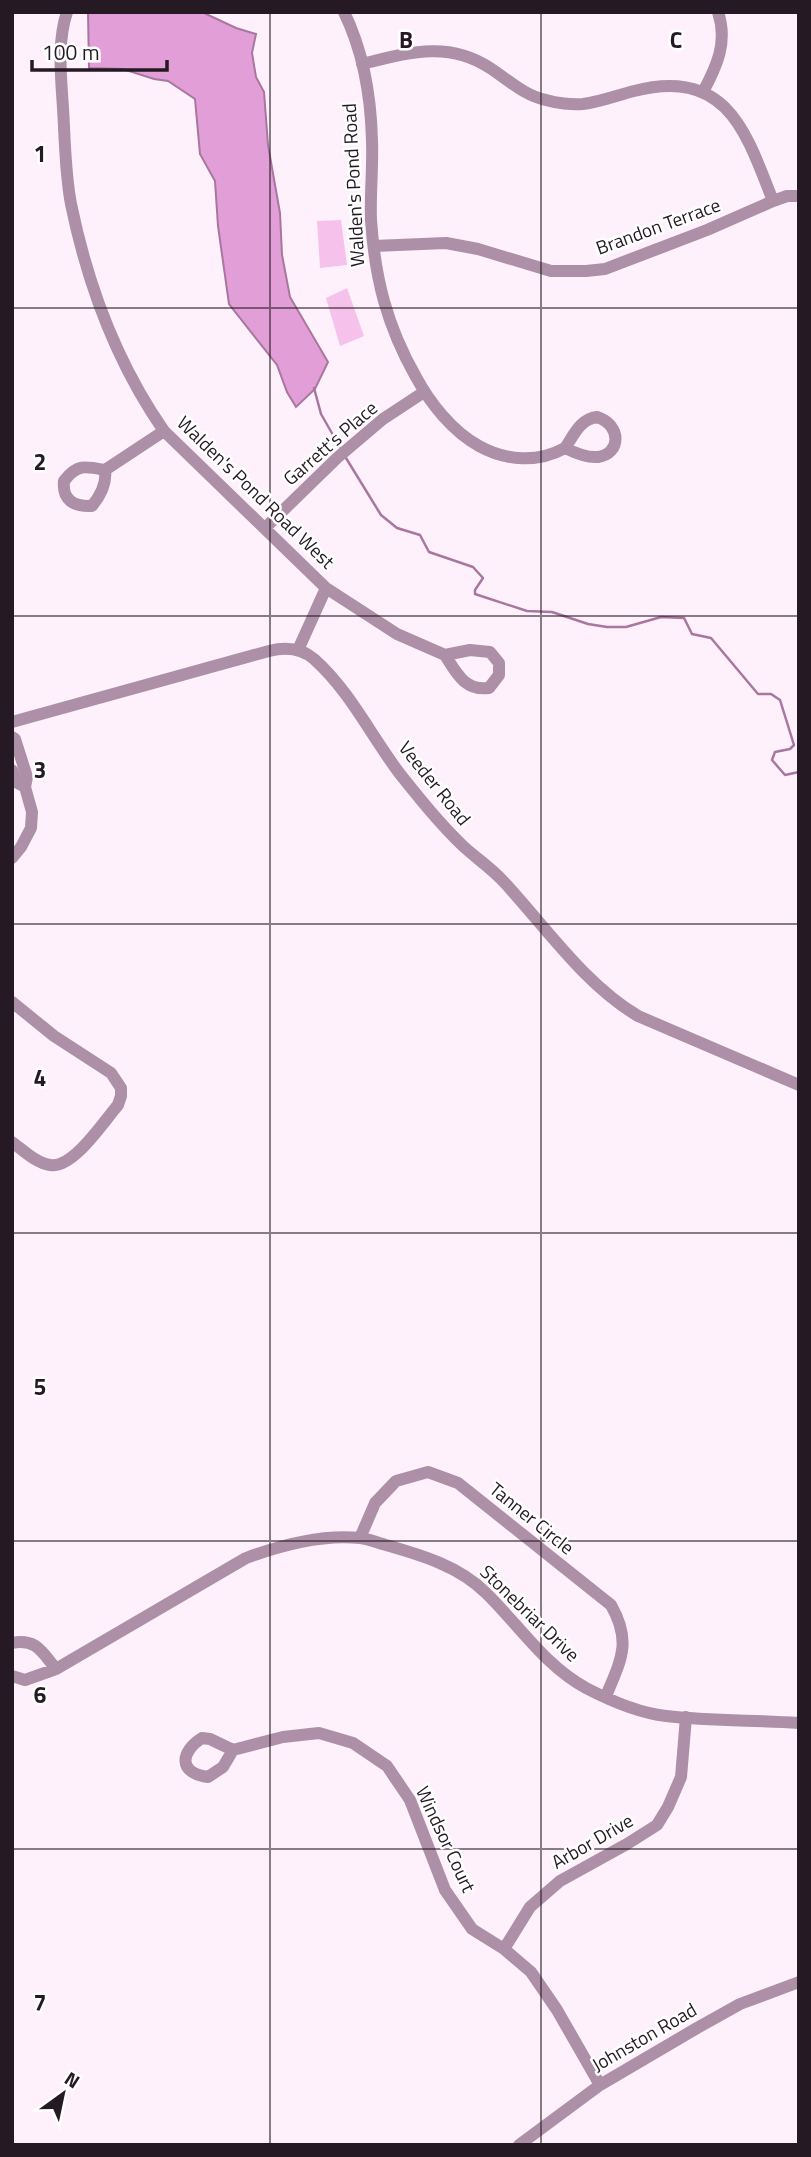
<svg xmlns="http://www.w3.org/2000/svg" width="811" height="2157" font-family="'Titillium Web',sans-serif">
  <rect width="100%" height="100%" fill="#fef1fb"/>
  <path fill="#f6c2ec" d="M 341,220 L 347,265 L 320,268 L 317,221 Z
    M 347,288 L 364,336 L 340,346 L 326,298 Z"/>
  <path fill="#e29ed6" stroke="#a976a0" stroke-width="2" d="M 88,12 L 202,12 L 236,28 L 256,34 L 252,53 L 256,77 L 264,92 L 268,145 L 280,213 L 282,255 L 290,297 L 328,362 L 315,389 L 296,407 L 287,392 L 277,365 L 229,304 L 218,226 L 215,181 L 200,154 L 195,99 L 168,81 L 154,79 L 123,69 L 89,68 Z"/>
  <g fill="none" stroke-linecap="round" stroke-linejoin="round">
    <path stroke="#a976a0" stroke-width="2.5" d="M 314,388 L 321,414 L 341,449
      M 346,458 L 381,515 L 397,528 L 420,535 L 429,552 L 473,567 L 483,578 L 475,590 L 475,594 L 527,611 L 552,612 L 588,624 L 607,627 L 626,627 L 661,617 L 684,618 L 692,634 L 711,638 L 758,694 L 771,694 L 780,700 L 794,745 L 790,749 L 775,752 L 772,760 L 785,775 L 799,772"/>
    <path stroke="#ad90a7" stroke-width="12" d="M 67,12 C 57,42 61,77 63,108 C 65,140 65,173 71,204 C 88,287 116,362 164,431 L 326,588 L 397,634 L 445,655
      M 344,12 C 363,51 371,98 372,141 C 373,167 370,194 371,220 C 375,279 387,326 416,377 C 430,403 452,431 479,446 C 506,461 538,463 565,448
      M 362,64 C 407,53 448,40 490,68 C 507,79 525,96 546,100 C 556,103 572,105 583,104 C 600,102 618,95 634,91 C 727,67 746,132 773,201
      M 703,92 C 717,66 728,42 718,12
      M 374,246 L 446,243 L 478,249 L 551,271 L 586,271 L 605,269 L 707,230 L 773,201 L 787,196 L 799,196
      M 597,417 C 622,425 621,454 598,457 C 587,458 575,453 565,448 C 574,435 580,419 597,417 Z
      M 105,470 C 107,484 101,495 92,506 C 74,507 62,500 64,481 C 77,464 85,466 105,470 L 164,431
      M 265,528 L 337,458 L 383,419 L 424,392
      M 298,650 L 326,588
      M 470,650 L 490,652 L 499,663 L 499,675 L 489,688 C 465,691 457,674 445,655 Z
      M 12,722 L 269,651 C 285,647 301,648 314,659 C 350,691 371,736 400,774 C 420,799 440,824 463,846 C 476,858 491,868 503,881 C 545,926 584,984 638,1016 L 799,1085
      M 12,737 L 15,739 L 27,777 L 25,787 L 32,812 L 31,828 L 21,847 L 12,858
      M 12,770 L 16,782 L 25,787
      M 12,1002 L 54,1036 L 111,1073 L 121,1088 L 121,1096 L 118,1105 C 104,1121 73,1169 50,1165 C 36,1163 23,1150 12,1142
      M 360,1538 L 375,1503 L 396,1481 L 428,1472 L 458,1483 L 611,1605 C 632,1642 621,1660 606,1696
      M 12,1643 C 36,1638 42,1652 56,1669
      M 12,1676 L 25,1680 L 56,1669 L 246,1558 C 281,1545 323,1534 360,1538 C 369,1539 378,1543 386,1545 C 421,1555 459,1566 486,1593 C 518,1624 545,1666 586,1688 C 609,1700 639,1713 666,1716 C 710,1721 755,1720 799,1723
      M 233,1750 L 223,1767 L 208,1777 C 178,1773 180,1752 202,1738 L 210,1739 L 233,1750 L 283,1737 L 319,1733 L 353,1743 L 387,1766 L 410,1800 L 445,1890 L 472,1929 L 504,1949 L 531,1972 L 557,2010 L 600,2085
      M 504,1949 L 530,1907 L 560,1881 L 627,1844 L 657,1825 L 668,1807 L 681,1777 L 686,1717
      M 519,2145 L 600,2085 L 697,2028 L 740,2004 L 799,1982"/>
  </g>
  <path fill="none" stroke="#251a23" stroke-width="2" stroke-opacity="0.55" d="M 270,12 L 270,2145M 541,12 L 541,2145M 12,308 L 799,308M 12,616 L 799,616M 12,924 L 799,924M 12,1233 L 799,1233M 12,1541 L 799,1541M 12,1849 L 799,1849"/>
  <g text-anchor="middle" stroke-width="5" stroke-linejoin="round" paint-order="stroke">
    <g font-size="19" fill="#251a23" stroke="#fff">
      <text transform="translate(353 185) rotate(-93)" y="7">Walden's Pond Road</text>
      <text transform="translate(658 226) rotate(-20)" y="7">Brandon Terrace</text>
      <text transform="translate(330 443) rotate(-41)" y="7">Garrett's Place</text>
      <text transform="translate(256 492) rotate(44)" y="7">Walden's Pond Road West</text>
      <text transform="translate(435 783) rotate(51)" y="7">Veeder Road</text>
      <text transform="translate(532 1518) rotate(39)" y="7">Tanner Circle</text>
      <text transform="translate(530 1613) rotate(44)" y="7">Stonebriar Drive</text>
      <text transform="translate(446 1839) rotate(65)" y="7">Windsor Court</text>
      <text transform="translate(592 1841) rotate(-30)" y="7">Arbor Drive</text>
      <text transform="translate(644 2037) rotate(-30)" y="7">Johnston Road</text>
    </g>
  </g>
  <g font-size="23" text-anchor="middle" font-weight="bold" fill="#251a23" stroke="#fff" stroke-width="5" stroke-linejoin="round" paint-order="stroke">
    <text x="406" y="48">B</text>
    <text x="676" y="48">C</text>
    <text x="40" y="162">1</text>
    <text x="40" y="470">2</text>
    <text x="40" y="778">3</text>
    <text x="40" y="1086">4</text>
    <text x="40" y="1395">5</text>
    <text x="40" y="1703">6</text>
    <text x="40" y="2011">7</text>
  </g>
  <rect width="811" height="2157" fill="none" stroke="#251a23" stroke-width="28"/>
  <g transform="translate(63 2094) rotate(33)" stroke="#ffffff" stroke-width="5" paint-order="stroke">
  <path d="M0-5L12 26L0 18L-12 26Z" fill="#251a23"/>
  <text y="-10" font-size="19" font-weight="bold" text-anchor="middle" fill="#251a23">N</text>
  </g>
  <path d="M32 60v10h135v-10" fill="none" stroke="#251a23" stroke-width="3.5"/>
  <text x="42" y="60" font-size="21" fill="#251a23" stroke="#ffffff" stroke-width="5" paint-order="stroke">100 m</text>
</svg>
